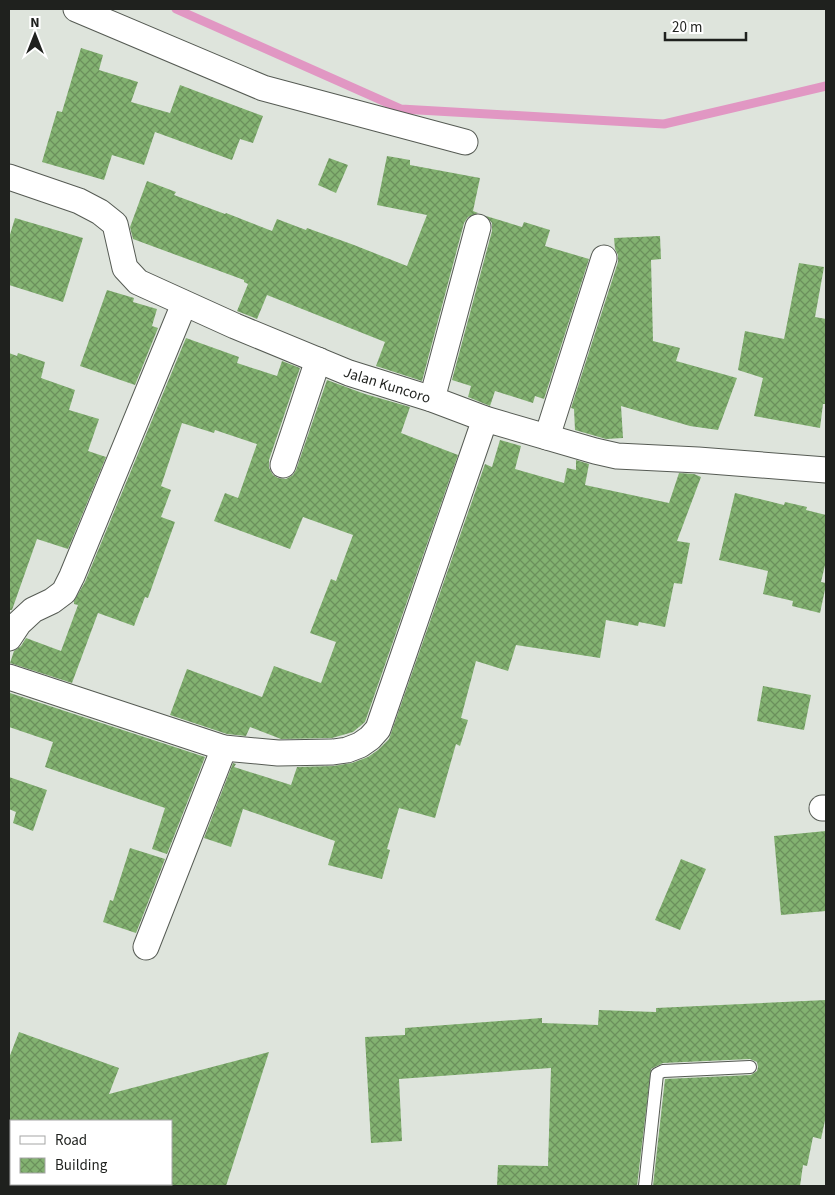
<svg xmlns="http://www.w3.org/2000/svg" width="835" height="1195" font-family="'Source Sans 3',sans-serif">
  <defs>
    <pattern id="building-cross-hatch" width="8" height="8" patternUnits="userSpaceOnUse" patternTransform="scale(1.25)"><rect width="8" height="8" fill="#83b271"/><path d="M0 0l8 8M0 8l8-8" fill="none" stroke="#6b905c"/></pattern>
  </defs>
  <rect width="100%" height="100%" fill="#dee4dc"/>
  <g fill="none" stroke-linecap="round" stroke-linejoin="round">
    <path stroke="#e197c3" stroke-width="9" d="M 176,9 L 401,109 L 664,124 L 826,86"/>
  </g>
  <path fill="url(#building-cross-hatch)" d="M 81,48 L 103,55 L 99,70 L 138,82 L 131,102 L 170,113 L 180,85 L 263,116 L 253,143 L 240,139 L 232,160 L 155,132 L 144,165 L 112,155 L 104,180 L 42,162 L 57,111 L 62,112 Z
    M 387,156 L 410,160 L 410,165 L 480,178 L 473,211 L 478,213 L 468,217 L 464,223 L 422,381 L 376,366 L 385,342 L 267,295 L 257,319 L 237,311 L 248,284 L 244,282 L 244,280 L 133,239 L 130,227 L 147,181 L 176,192 L 174,195 L 225,214 L 226,213 L 272,231 L 277,219 L 306,230 L 307,228 L 354,245 L 407,266 L 427,215 L 377,205 Z
    M 329,158 L 348,165 L 336,193 L 318,185 Z
    M 486,216 L 522,227 L 524,222 L 550,230 L 545,246 L 589,259 L 544,399 L 535,396 L 533,403 L 495,391 L 490,406 L 468,397 L 471,386 L 452,380 L 492,231 L 492,223 Z
    M 15,218 L 83,238 L 63,302 L 9,285 L 9,238 Z
    M 660,236 L 661,259 L 651,260 L 653,341 L 680,348 L 676,361 L 737,378 L 718,430 L 690,426 L 621,406 L 623,438 L 606,439 L 575,430 L 574,409 L 571,408 L 618,262 L 618,255 L 615,249 L 614,238 Z
    M 799,263 L 824,267 L 815,317 L 826,319 L 826,404 L 823,404 L 820,428 L 754,416 L 763,378 L 738,370 L 745,331 L 784,339 Z
    M 107,290 L 134,298 L 133,302 L 157,309 L 152,326 L 158,328 L 135,385 L 80,366 Z
    M 186,338 L 239,357 L 237,363 L 277,376 L 282,361 L 300,368 L 269,460 L 269,468 L 273,475 L 278,478 L 286,479 L 293,475 L 296,470 L 327,380 L 365,394 L 410,407 L 401,433 L 458,455 L 365,722 L 353,732 L 332,738 L 281,739 L 250,727 L 246,736 L 227,734 L 170,715 L 187,669 L 262,697 L 274,666 L 321,683 L 336,642 L 310,633 L 331,579 L 336,581 L 353,535 L 303,517 L 290,549 L 214,521 L 225,493 L 238,498 L 257,444 L 215,430 L 214,433 L 182,423 L 161,486 L 171,490 L 161,517 L 175,522 L 148,598 L 145,597 L 134,626 L 98,613 L 72,683 L 10,663 L 14,651 L 21,646 L 26,638 L 61,651 L 78,605 L 74,604 L 74,601 L 85,582 Z
    M 9,353 L 17,356 L 18,353 L 45,362 L 41,378 L 75,390 L 69,410 L 99,419 L 88,451 L 106,457 L 68,549 L 37,539 L 12,610 L 9,610 Z
    M 500,440 L 521,446 L 515,469 L 564,483 L 567,468 L 576,470 L 576,460 L 589,464 L 585,485 L 669,503 L 679,473 L 694,474 L 701,477 L 677,541 L 690,543 L 682,584 L 674,583 L 665,627 L 639,622 L 638,626 L 606,620 L 600,658 L 516,645 L 508,671 L 476,661 L 461,718 L 468,720 L 460,746 L 456,744 L 435,818 L 399,808 L 387,849 L 390,850 L 382,879 L 328,865 L 335,841 L 243,809 L 231,847 L 204,838 L 233,763 L 236,764 L 234,767 L 291,785 L 297,767 L 333,766 L 352,763 L 368,757 L 378,750 L 389,739 L 485,464 L 492,467 Z
    M 735,493 L 784,505 L 785,502 L 807,507 L 806,510 L 826,515 L 826,561 L 821,582 L 826,583 L 826,585 L 820,613 L 792,606 L 793,601 L 763,594 L 768,571 L 719,560 Z
    M 763,686 L 811,695 L 804,730 L 757,721 Z
    M 10,693 L 205,757 L 167,854 L 152,849 L 165,808 L 45,767 L 53,742 L 9,727 L 9,697 Z
    M 9,777 L 47,790 L 33,831 L 13,823 L 16,812 L 9,809 Z
    M 826,831 L 826,911 L 781,915 L 774,836 Z
    M 130,848 L 165,859 L 136,933 L 103,922 L 110,900 L 113,901 Z
    M 681,859 L 706,869 L 680,930 L 655,920 Z
    M 826,1000 L 826,1116 L 821,1139 L 813,1137 L 807,1166 L 803,1165 L 800,1186 L 653,1186 L 665,1079 L 751,1075 L 757,1071 L 758,1067 L 757,1062 L 750,1059 L 663,1063 L 651,1069 L 637,1186 L 497,1186 L 498,1165 L 548,1166 L 551,1068 L 399,1079 L 402,1141 L 371,1143 L 365,1037 L 405,1035 L 405,1028 L 542,1018 L 542,1023 L 598,1025 L 599,1010 L 656,1012 L 656,1008 Z
    M 19,1032 L 119,1068 L 109,1094 L 269,1052 L 226,1186 L 171,1186 L 171,1121 L 9,1121 L 9,1058 Z"/>
  <g fill="none" stroke-linecap="round" stroke-linejoin="round">
    <defs>
      <path id="service" d="M 645,1186 L 657,1074 L 663,1071 L 750,1067"/>
      <g id="minor">
        <path d="M 76,9 L 263,88 L 465,142"/>
        <path id="s1" d="M 9,177 L 79,201 L 100,212 L 115,224 L 125,268 L 138,282 L 235,326 L 349,373 L 432,399 L 485,419 L 595,451 L 617,456 L 698,460 L 826,470"/>
        <path d="M 432,399 L 478,227"/>
        <path d="M 547,437 L 604,258"/>
        <path d="M 283,465 L 318,360"/>
        <path d="M 9,638 L 19,623 L 33,610 L 52,601 L 64,592 L 72,576 L 184,304"/>
        <path d="M 9,677 L 224,748 L 278,753 L 333,752 L 347,750 L 360,745 L 370,738 L 378,729 L 485,419"/>
        <path d="M 822,808 L 826,808"/>
        <path d="M 146,947 L 224,748"/>
      </g>
    </defs>
    <use href="#service" stroke="#565b54" stroke-width="14"/>
    <use href="#minor" stroke="#565b54" stroke-width="27"/>
    <use href="#service" stroke="#fff" stroke-width="12"/>
    <use href="#minor" stroke="#fff" stroke-width="25"/>
  </g>
  <g text-anchor="middle" stroke-width="4" stroke-linejoin="round" paint-order="stroke">
    <g font-size="15" fill="#1f211e" stroke="#fff">
      <text dy="5" stroke="none"><textPath href="#s1" startOffset="451">Jalan Kuncoro</textPath></text>
    </g>
  </g>
  <rect width="835" height="1195" fill="none" stroke="#1f211e" stroke-width="20"/>
  <rect x="10" y="1120" width="162" height="65" fill="#ffffff" stroke="#a5a6a5"/>
  <rect x="20" y="1136" width="25" height="8" fill="#ffffff" stroke="#a5a6a5"/>
  <text x="55" y="1145" font-size="15" fill="#1f211e">Road</text>
  <rect x="20" y="1158" width="25" height="15" fill="url(#building-cross-hatch)" stroke="#a5a6a5"/>
  <text x="55" y="1170" font-size="15" fill="#1f211e">Building</text>
  <g transform="translate(35 35)" stroke="#ffffff" stroke-width="4" paint-order="stroke">
  <path d="M0-4L9 19L0 12L-9 19Z" fill="#1f211e"/>
  <text y="-8" font-size="14" font-weight="bold" text-anchor="middle" fill="#1f211e">N</text>
  </g>
  <path d="M665 32v8h81v-8" fill="none" stroke="#1f211e" stroke-width="2.5"/>
  <text x="672" y="32" font-size="15" fill="#1f211e" stroke="#ffffff" stroke-width="4" paint-order="stroke">20 m</text>
</svg>
